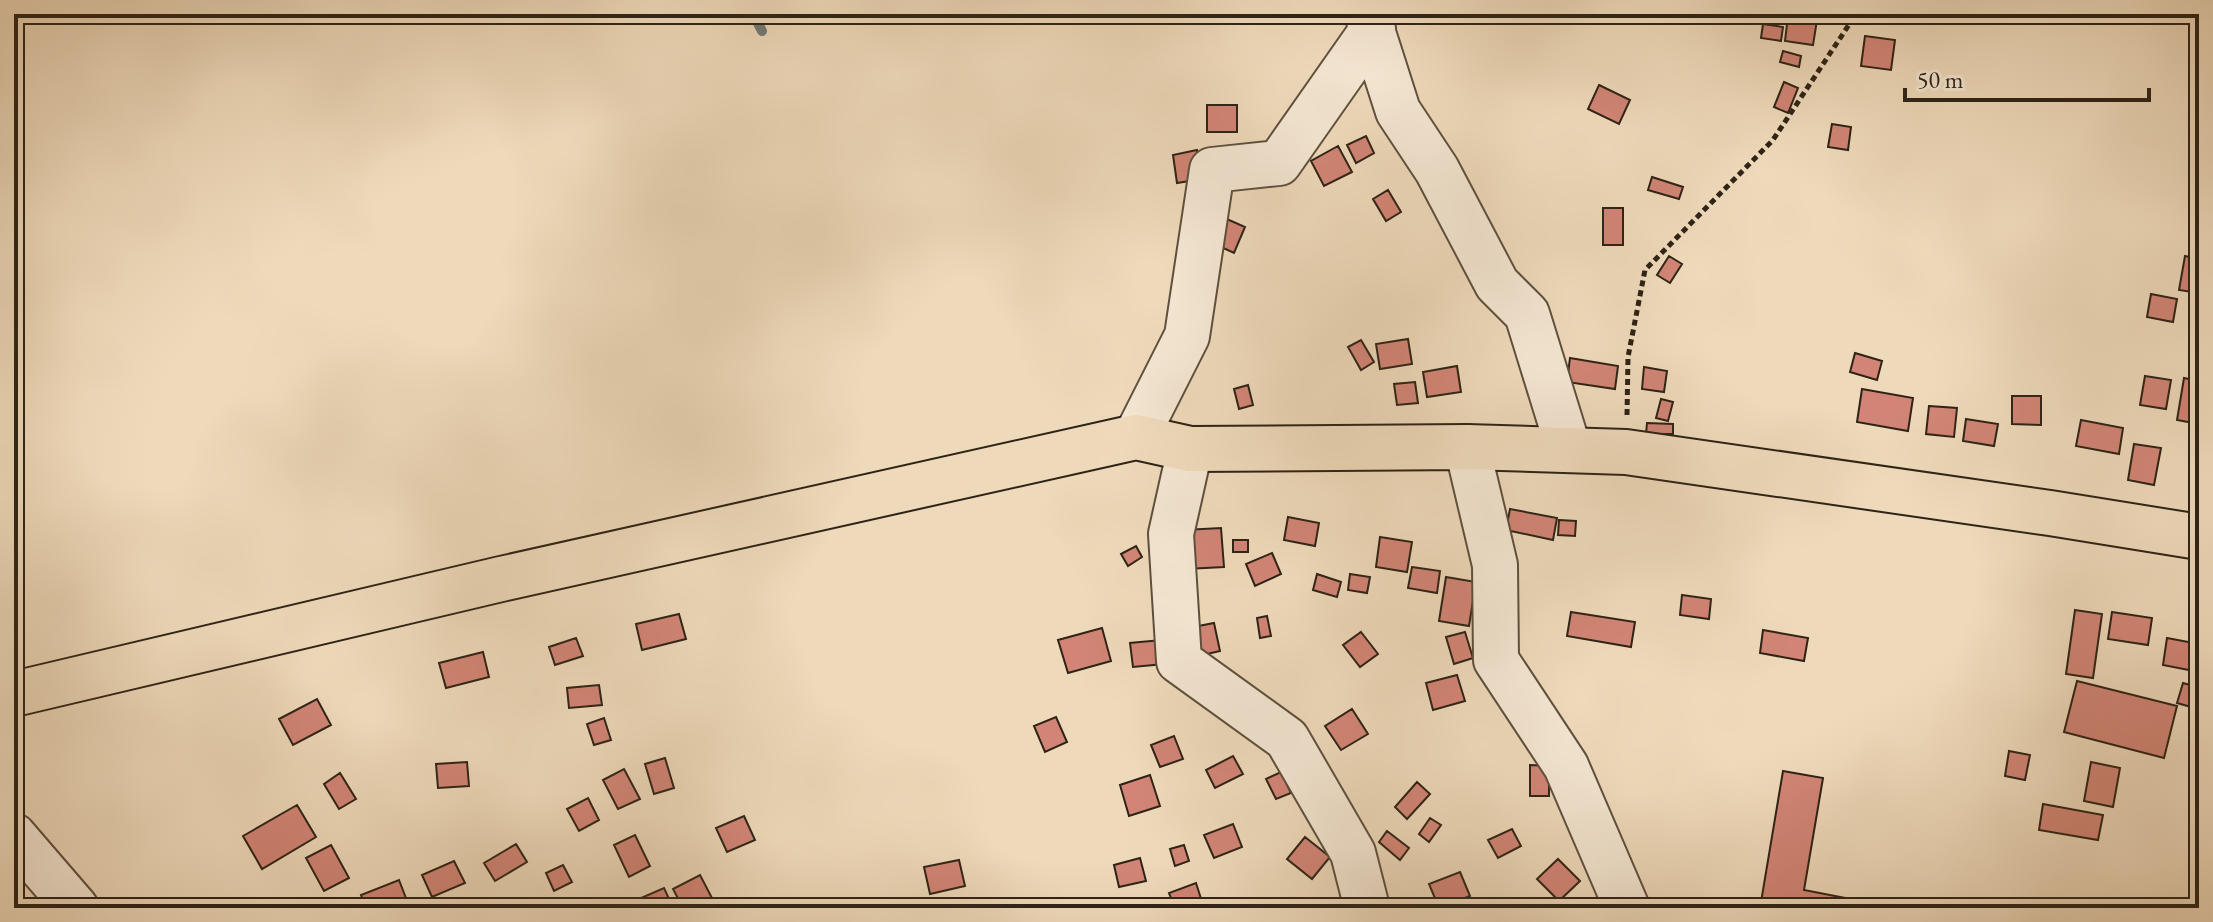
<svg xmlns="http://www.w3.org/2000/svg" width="2213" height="922" font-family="'EB Garamond',serif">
  <rect width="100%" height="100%" fill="#eed9ba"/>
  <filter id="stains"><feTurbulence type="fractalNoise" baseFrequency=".0025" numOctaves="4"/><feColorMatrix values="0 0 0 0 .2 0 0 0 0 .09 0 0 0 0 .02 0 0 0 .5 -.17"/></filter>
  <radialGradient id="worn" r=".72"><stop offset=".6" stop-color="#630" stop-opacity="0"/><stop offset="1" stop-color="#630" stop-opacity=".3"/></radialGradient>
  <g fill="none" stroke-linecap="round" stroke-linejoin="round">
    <path stroke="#717c78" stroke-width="10" d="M 753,14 L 762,31"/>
  </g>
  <path fill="#d28576" stroke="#2e2316" stroke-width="2" d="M 1497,14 L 1528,14 L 1529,18 L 1499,23 Z
    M 1788,16 L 1817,20 L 1813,45 L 1785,41 Z
    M 1763,24 L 1783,27 L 1781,41 L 1761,38 Z
    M 1865,36 L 1895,40 L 1891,70 L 1861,66 Z
    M 1783,51 L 1801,56 L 1799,67 L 1780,62 Z
    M 1784,82 L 1798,88 L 1788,113 L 1774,107 Z
    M 1599,85 L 1630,100 L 1619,124 L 1588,109 Z
    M 1207,105 L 1237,105 L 1237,132 L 1207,132 Z
    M 1832,124 L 1851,127 L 1848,150 L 1828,147 Z
    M 1366,136 L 1374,153 L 1356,163 L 1347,145 Z
    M 1338,146 L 1352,172 L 1324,186 L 1311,161 Z
    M 1197,150 L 1202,179 L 1177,183 L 1173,155 Z
    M 1652,177 L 1683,187 L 1679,199 L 1648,190 Z
    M 1388,190 L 1401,212 L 1386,221 L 1373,199 Z
    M 1603,208 L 1623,208 L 1623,245 L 1603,245 Z
    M 1220,216 L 1245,227 L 1234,253 L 1208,241 Z
    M 1669,256 L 1682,264 L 1670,283 L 1657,275 Z
    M 2185,256 L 2199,259 L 2199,293 L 2179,290 Z
    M 2151,294 L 2177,299 L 2173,322 L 2147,317 Z
    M 1408,339 L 1412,364 L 1380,369 L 1376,344 Z
    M 1361,340 L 1374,362 L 1361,370 L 1348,347 Z
    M 1855,353 L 1882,361 L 1877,380 L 1850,372 Z
    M 1570,358 L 1618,366 L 1615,389 L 1567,382 Z
    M 1457,366 L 1461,392 L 1427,397 L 1423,372 Z
    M 1644,367 L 1667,371 L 1664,392 L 1642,389 Z
    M 2145,376 L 2171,380 L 2166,409 L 2140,405 Z
    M 2184,378 L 2199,381 L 2199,424 L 2177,420 Z
    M 1415,382 L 1418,403 L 1397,405 L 1394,384 Z
    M 1248,385 L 1253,405 L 1239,409 L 1234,389 Z
    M 1862,389 L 1913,398 L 1908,431 L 1857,422 Z
    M 2012,396 L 2041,396 L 2041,425 L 2012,424 Z
    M 1661,399 L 1673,402 L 1668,421 L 1656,418 Z
    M 1929,406 L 1957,408 L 1954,437 L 1926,434 Z
    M 1966,419 L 1998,424 L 1994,446 L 1963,441 Z
    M 2081,420 L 2123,428 L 2119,454 L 2076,446 Z
    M 1647,423 L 1673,424 L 1673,434 L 1646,434 Z
    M 2134,444 L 2161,448 L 2154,485 L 2128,480 Z
    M 1510,509 L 1557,518 L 1553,540 L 1506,530 Z
    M 1288,517 L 1319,523 L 1315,546 L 1284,540 Z
    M 1559,520 L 1576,521 L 1575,536 L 1558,535 Z
    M 1221,528 L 1224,567 L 1186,569 L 1184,530 Z
    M 1380,537 L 1412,542 L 1407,572 L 1376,567 Z
    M 1233,540 L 1248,540 L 1248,552 L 1233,552 Z
    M 1136,546 L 1142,557 L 1128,566 L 1121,554 Z
    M 1272,553 L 1281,574 L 1255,586 L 1246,564 Z
    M 1412,567 L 1440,571 L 1437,593 L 1408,588 Z
    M 1317,574 L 1341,582 L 1337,597 L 1313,590 Z
    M 1350,574 L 1370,577 L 1367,593 L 1348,590 Z
    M 1446,577 L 1476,582 L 1469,626 L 1439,621 Z
    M 1682,595 L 1711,599 L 1709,619 L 1680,615 Z
    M 2075,610 L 2102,614 L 2093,678 L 2066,674 Z
    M 1571,612 L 1635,622 L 1631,647 L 1567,636 Z
    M 2112,612 L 2152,618 L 2148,645 L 2108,639 Z
    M 679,614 L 686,639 L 642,650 L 636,624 Z
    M 1267,616 L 1271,636 L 1260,638 L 1257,618 Z
    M 1214,623 L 1220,651 L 1194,657 L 1188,628 Z
    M 1102,628 L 1111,661 L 1068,673 L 1058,640 Z
    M 1763,630 L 1808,638 L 1804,661 L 1760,653 Z
    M 1361,632 L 1378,654 L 1360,667 L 1343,645 Z
    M 1465,632 L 1473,658 L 1454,664 L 1446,637 Z
    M 576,638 L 583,656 L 555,665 L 549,647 Z
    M 2167,638 L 2199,644 L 2194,671 L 2163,665 Z
    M 1161,640 L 1164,664 L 1133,667 L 1130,643 Z
    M 483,652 L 489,677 L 446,688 L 439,663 Z
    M 1457,675 L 1465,701 L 1433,710 L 1426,683 Z
    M 2077,681 L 2177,706 L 2164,758 L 2064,732 Z
    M 2183,683 L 2197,687 L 2191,707 L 2177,703 Z
    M 599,685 L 602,705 L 569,708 L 567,688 Z
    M 317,699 L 331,725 L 293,745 L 279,719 Z
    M 1352,709 L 1368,734 L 1341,750 L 1325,726 Z
    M 1056,717 L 1067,742 L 1045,752 L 1034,726 Z
    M 604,718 L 611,740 L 594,745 L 587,724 Z
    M 1174,736 L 1183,759 L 1160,767 L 1151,745 Z
    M 2009,751 L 2030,755 L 2025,780 L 2005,776 Z
    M 1233,756 L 1243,774 L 1215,788 L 1206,770 Z
    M 665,758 L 674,788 L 654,794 L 645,764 Z
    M 467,762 L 469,786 L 438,788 L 436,764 Z
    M 2091,762 L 2120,768 L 2113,807 L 2084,801 Z
    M 1530,765 L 1549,766 L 1549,796 L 1530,796 Z
    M 624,769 L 640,799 L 618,809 L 603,780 Z
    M 1783,771 L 1823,778 L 1804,890 L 1897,908 L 1760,908 Z
    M 1281,772 L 1291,793 L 1276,799 L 1266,779 Z
    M 340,773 L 356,799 L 339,809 L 324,784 Z
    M 1150,775 L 1160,806 L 1129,816 L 1120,785 Z
    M 1417,782 L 1430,794 L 1407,819 L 1395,807 Z
    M 588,798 L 599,820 L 579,831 L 567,809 Z
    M 2043,804 L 2103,815 L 2098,840 L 2039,830 Z
    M 297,805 L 316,837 L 262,869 L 243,836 Z
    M 744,816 L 755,840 L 727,852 L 716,828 Z
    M 1430,818 L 1441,825 L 1429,842 L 1419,834 Z
    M 1233,824 L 1242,847 L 1214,858 L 1204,835 Z
    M 1512,829 L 1521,846 L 1498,858 L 1488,840 Z
    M 1387,831 L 1409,848 L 1400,860 L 1379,842 Z
    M 635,835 L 650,866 L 629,877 L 614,845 Z
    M 1305,837 L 1330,857 L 1312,879 L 1287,859 Z
    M 516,844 L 527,862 L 495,881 L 484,863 Z
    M 331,845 L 349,878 L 324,891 L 306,858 Z
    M 1184,845 L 1189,861 L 1175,866 L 1170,849 Z
    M 1140,858 L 1146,881 L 1119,887 L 1114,865 Z
    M 1558,859 L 1580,881 L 1559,901 L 1537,879 Z
    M 959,860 L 965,886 L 930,894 L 924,867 Z
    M 454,861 L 465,883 L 432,897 L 422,875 Z
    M 563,865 L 572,882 L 554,891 L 546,873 Z
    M 1460,872 L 1470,896 L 1439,908 L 1429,884 Z
    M 700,875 L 712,898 L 694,908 L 683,908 L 673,889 Z
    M 399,880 L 409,906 L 366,908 L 361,895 Z
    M 1196,883 L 1204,908 L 1175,908 L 1169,893 Z
    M 664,888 L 670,901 L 655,908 L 645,908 L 641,898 Z"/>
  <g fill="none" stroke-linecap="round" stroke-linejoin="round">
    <defs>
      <path id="minor" d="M 1367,14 L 1398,111 L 1437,170 L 1497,284 L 1527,314 L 1569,450
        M 1136,437 L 1187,336 L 1212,170 L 1279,163 L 1373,29
        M 1467,447 L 1495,565 L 1496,660 L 1566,766 L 1627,908
        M 1190,449 L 1171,534 L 1179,661 L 1287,739 L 1353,853 L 1367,908
        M 14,836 L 76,908"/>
      <path id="major" d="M 14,694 L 501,579 L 1136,437 L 1190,449 L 1467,447 L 1626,452 L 2050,513 L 2199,537"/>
    </defs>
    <use href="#minor" stroke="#5e503f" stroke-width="48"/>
    <use href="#major" stroke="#2e2316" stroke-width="48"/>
    <path stroke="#2e2316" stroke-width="5" stroke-dasharray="6 4" stroke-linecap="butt" d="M 1627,415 L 1628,357 L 1645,270 L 1773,140 L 1856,14"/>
    <use href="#minor" stroke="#f4e6d2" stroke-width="44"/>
    <use href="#major" stroke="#eed9ba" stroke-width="44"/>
  </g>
  <rect width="2213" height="922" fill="none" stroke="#eed9ba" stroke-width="48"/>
  <rect x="16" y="16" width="2181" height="890" fill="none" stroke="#2e2316" stroke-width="4"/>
  <rect x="24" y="24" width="2165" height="874" fill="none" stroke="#2e2316" stroke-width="2"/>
  <path d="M1905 88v12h244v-12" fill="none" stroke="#2e2316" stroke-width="4"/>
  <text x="1917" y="88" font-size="24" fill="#2e2316" stroke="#f4e6d2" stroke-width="6" paint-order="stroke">50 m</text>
  <rect width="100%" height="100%" filter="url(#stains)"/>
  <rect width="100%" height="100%" fill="url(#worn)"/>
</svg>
